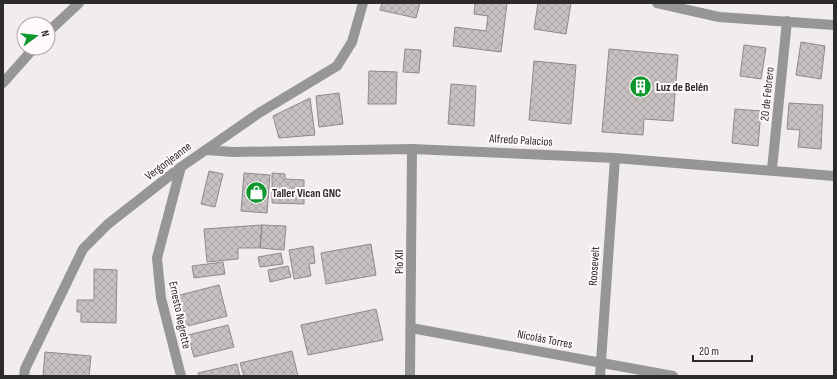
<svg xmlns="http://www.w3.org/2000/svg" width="837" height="379" font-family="'Sofia Sans Condensed',sans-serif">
  <defs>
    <pattern id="building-cross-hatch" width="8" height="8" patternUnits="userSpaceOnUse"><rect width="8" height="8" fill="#c7c0c1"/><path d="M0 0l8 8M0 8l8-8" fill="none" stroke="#aba5a6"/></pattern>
  </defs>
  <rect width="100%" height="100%" fill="#f1ecef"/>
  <path fill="url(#building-cross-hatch)" stroke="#90898a" d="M 382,3 L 420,3 L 416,18 L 380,10 Z
    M 475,3 L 507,3 L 501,52 L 453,46 L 455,27 L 486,31 L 488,16 L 474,14 Z
    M 538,3 L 571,3 L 566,34 L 534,29 Z
    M 801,42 L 825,46 L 821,79 L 796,75 Z
    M 744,45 L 766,48 L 761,79 L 740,76 Z
    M 405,49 L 421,50 L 419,73 L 403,72 Z
    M 609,49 L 678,55 L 673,121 L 644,119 L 643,135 L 602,132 Z
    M 534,61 L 576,65 L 571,124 L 529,120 Z
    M 369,71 L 397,72 L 396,104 L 368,104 Z
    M 451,84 L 476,86 L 474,126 L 448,124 Z
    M 339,93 L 343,124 L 319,127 L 316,96 Z
    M 310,98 L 315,135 L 279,138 L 273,116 Z
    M 789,103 L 823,105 L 821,149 L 798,147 L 800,130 L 787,129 Z
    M 735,109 L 761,111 L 758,146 L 732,143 Z
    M 209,171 L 223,174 L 215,207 L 201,204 Z
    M 244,173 L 270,175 L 267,213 L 241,211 Z
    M 272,173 L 285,174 L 285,179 L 304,180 L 304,204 L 272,203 Z
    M 262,225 L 260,248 L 238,248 L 238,259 L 207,262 L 204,229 Z
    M 262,225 L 286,226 L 284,250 L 260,248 Z
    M 371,244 L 376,275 L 326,284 L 321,253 Z
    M 313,246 L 315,263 L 309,264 L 311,276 L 294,279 L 289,250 Z
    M 281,253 L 283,264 L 260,267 L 258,257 Z
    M 223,262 L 225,274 L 194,278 L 192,266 Z
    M 288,266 L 291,277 L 270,282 L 268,270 Z
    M 94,269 L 117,270 L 116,323 L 81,322 L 81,312 L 77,312 L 77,300 L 94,300 Z
    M 219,285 L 227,316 L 184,327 L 176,296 Z
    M 376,309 L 383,340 L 308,355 L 301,325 Z
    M 228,325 L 234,347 L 194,357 L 188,335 Z
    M 292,351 L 298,376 L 244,376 L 240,363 Z
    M 45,352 L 91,356 L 89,376 L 43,376 Z
    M 237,364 L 240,376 L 199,376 L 198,373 Z"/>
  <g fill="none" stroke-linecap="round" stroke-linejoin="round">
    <path stroke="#969597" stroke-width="10" d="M 657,3 L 719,17 L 834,25
      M 48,32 L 79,3
      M 3,83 L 34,48
      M 206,150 L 233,152 L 412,149 L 615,158 L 834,176
      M 772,169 L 787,21
      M 411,328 L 673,376
      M 24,376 L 25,369 L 83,249 L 108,224 L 181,167 L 259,113 L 337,66 L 352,42 L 363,3
      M 181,376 L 161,298 L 157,258 L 181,167
      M 410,376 L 412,149
      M 600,376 L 615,158"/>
  </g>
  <defs>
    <symbol id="building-disc" viewBox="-11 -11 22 22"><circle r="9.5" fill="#0e972d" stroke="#fff9fd"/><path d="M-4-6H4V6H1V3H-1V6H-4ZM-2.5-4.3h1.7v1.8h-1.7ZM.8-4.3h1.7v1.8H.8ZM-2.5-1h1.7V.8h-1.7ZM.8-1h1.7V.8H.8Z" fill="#fff"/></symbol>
    <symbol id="shop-disc" viewBox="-11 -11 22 22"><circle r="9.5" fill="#0e972d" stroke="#fff9fd"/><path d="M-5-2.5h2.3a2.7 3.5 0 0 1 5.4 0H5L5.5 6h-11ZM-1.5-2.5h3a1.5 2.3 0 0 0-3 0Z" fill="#fff"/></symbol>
  </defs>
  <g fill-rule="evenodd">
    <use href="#building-disc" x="628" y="74" width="25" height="25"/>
    <use href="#shop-disc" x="244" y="180" width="25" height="25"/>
  </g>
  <g text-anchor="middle" stroke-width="4" stroke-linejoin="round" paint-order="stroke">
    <g font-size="12" font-weight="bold" fill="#2c2a2c" stroke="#fff9fd" text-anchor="start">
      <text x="656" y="91">Luz de Belén</text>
      <text x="272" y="197">Taller Vican GNC</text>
    </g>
    <g font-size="12" fill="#2c2a2c" stroke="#fff9fd">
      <text transform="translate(767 94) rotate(-84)" y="4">20 de Febrero</text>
      <text transform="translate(521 140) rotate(3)" y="4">Alfredo Palacios</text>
      <text transform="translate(168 161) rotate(-37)" y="4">Vergonjeanne</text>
      <text transform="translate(399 262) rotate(-90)" y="4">Pío XII</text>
      <text transform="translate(594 266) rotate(-86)" y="4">Roosevelt</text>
      <text transform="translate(180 315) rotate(78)" y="4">Ernesto Negrette</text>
      <text transform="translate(545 339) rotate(11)" y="4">Nicolás Torres</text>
    </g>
  </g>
  <rect width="837" height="379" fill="none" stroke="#2c2a2c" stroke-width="8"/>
  <g transform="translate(36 36) rotate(75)"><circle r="19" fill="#fff9fd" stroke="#aba6a9"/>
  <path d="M0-3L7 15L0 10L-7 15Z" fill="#0e972d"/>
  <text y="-6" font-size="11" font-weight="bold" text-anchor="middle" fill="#2c2a2c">N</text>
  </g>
  <path d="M693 355v6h59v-6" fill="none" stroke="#2c2a2c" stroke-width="2"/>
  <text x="699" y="355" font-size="12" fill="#2c2a2c" stroke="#fff9fd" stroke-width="3" paint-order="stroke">20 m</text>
</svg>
